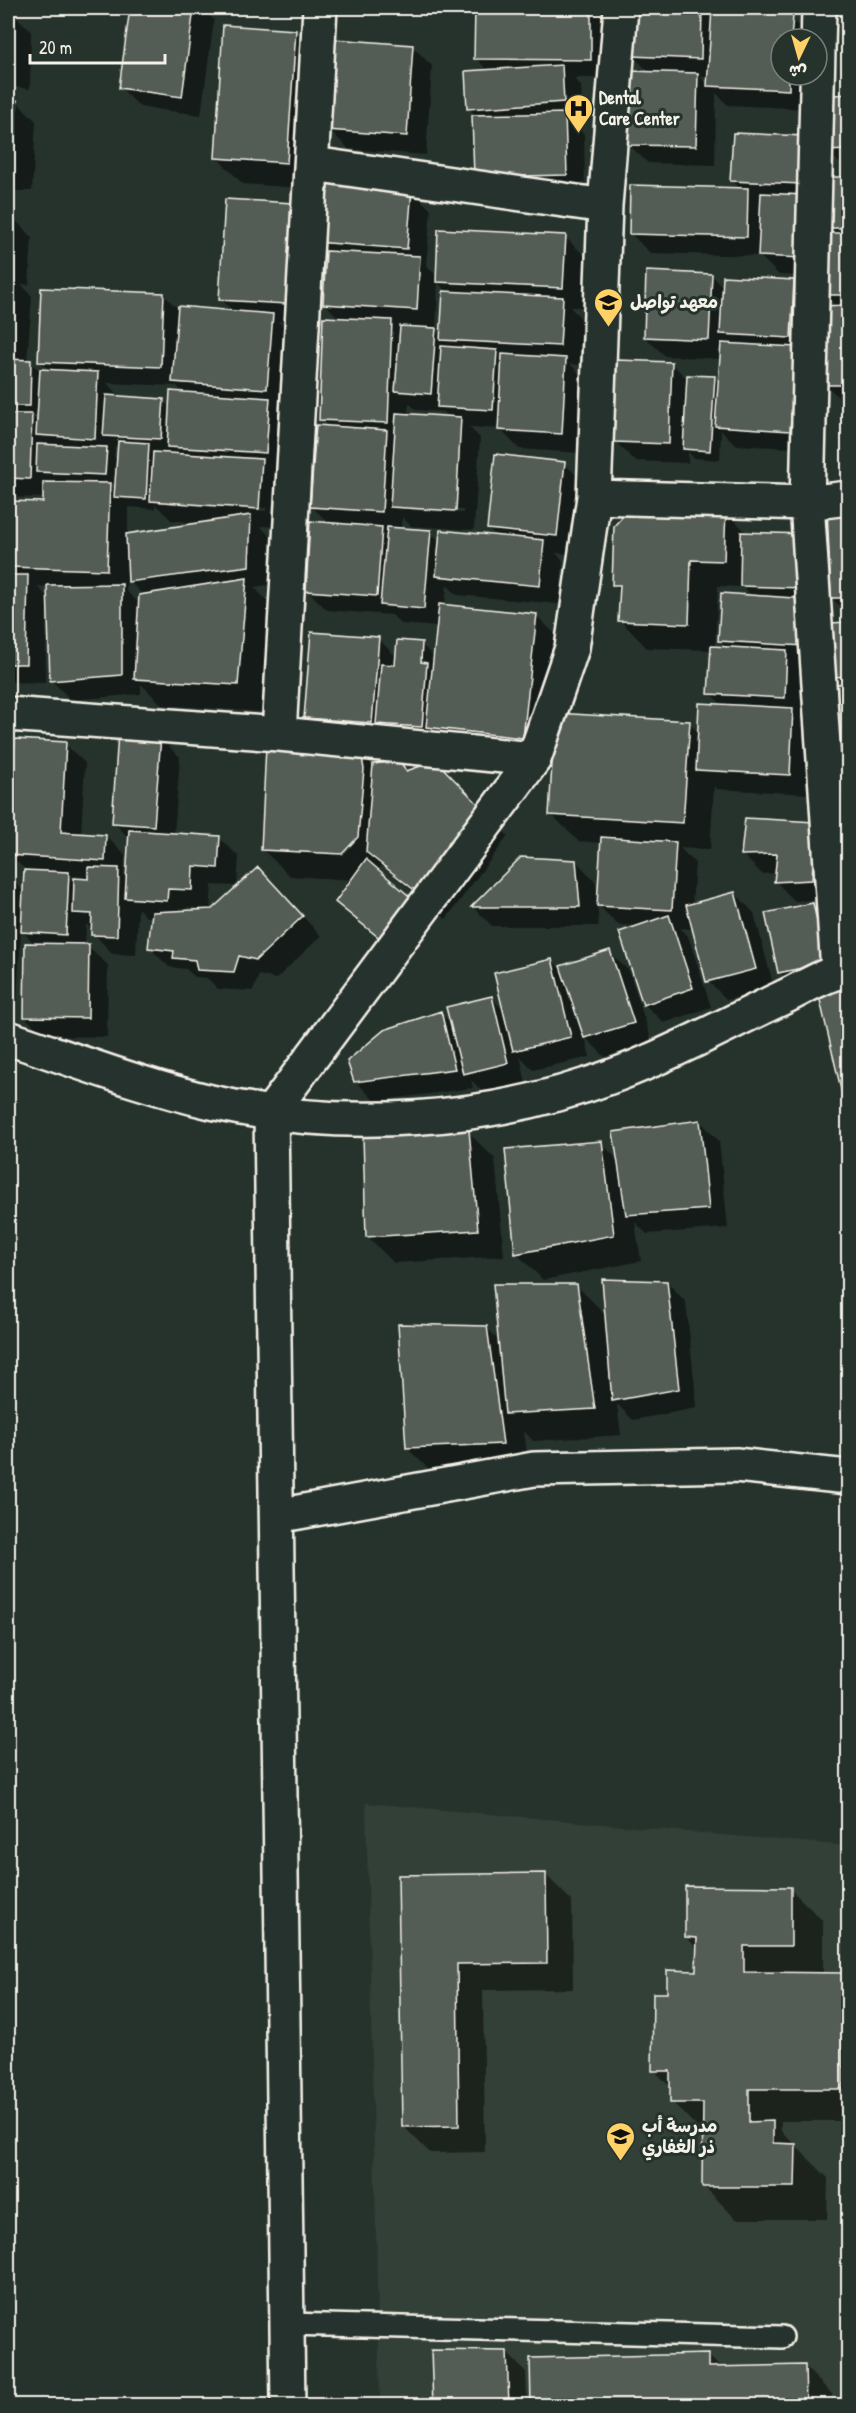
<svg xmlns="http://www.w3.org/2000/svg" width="856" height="2413" font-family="'Patrick Hand','Playpen Sans Arabic',sans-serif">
  <rect width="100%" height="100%" fill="#26332d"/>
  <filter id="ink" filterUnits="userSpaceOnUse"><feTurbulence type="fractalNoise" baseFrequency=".0167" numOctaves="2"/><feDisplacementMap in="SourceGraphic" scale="12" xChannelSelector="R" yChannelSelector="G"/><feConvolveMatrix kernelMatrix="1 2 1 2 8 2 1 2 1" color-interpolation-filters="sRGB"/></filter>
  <g filter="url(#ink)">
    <path fill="#333f39" d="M 366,1803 L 848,1846 L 848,2405 L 380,2405 Z"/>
    <path fill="#0007" fill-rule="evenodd" d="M 8,8 L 16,8 L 16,17 L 31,31 L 30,89 L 8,86 Z
      M 131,8 L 201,8 L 214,20 L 201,115 L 140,107 L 121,88 Z
      M 476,8 L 598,8 L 610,19 L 610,78 L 574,78 L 581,86 L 583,121 L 572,122 L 584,134 L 585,193 L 475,176 L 477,117 L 469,108 L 488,71 L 476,58 Z
      M 635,8 L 778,8 L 812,37 L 811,39 L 781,39 L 781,75 L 809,75 L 808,109 L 728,105 L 716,93 L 715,165 L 648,163 L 628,144 L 650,73 L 633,56 ZM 700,77 L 709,77 L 709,86 Z
      M 295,31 L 322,59 L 314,189 L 243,184 L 216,157 Z
      M 412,46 L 432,66 L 426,155 L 349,149 L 329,130 Z
      M 848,96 L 848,170 L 847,170 L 827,151 L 824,97 Z
      M 8,100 L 17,102 L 36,121 L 32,191 L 8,191 Z
      M 804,138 L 824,235 L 836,234 L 829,228 L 829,179 L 848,179 L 848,404 L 845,404 L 826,385 L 837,307 L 825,295 L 822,277 L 779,275 L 760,256 L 650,253 L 630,233 L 741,189 L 732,180 Z
      M 411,190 L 431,210 L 426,265 L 437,276 L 565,237 L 585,256 L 582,307 L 570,307 L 581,318 L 579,365 L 570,364 L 585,379 L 581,453 L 519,449 L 500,429 L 469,427 L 480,438 L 474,530 L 411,526 L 402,517 L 401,529 L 430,532 L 441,542 L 496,537 L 489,529 L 564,463 L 584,483 L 576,555 L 556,553 L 563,561 L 559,604 L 457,595 L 447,585 L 445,606 L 536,615 L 563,642 L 555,715 L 689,723 L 699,733 L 722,705 L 710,693 L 712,650 L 647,648 L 620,620 L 621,592 L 613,584 L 725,511 L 748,534 L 804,535 L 824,665 L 799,664 L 806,671 L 804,717 L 800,717 L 812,729 L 809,794 L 717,789 L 714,786 L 710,850 L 680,848 L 695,863 L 692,905 L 735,893 L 754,913 L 774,988 L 727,1000 L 708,981 L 691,922 L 691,929 L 680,928 L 688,936 L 711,1007 L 664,1023 L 644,1004 L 640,926 L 618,925 L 597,904 L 599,926 L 492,926 L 473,907 L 576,861 L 595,881 L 599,901 L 602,843 L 578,841 L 551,814 L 555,746 L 552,746 L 550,764 L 455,754 L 325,737 L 305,718 L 378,638 L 397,658 L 421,644 L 435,658 L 438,627 L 401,624 L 392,615 L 327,610 L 307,590 L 330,524 L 312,507 L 329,427 L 321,419 L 340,319 L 324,303 L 327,251 L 317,241 ZM 438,283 L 448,293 L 442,337 L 436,330 ZM 409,403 L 416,410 L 444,412 L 450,418 L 408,415 ZM 410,507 L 463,510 L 463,513 L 410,510 ZM 718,586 L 743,587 L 753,597 L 720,641 L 727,648 L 715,647 Z
      M 227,201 L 306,323 L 278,321 L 292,335 L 286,408 L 277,407 L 289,419 L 285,472 L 272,471 L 281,480 L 278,527 L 260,526 L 270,536 L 268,585 L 254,587 L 273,607 L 265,712 L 162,705 L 141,684 L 141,694 L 71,700 L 51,680 L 49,602 L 47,602 L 45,683 L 8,682 L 8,503 L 44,504 L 44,498 L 8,497 L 8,217 L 13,218 L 32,237 L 29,285 L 21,284 L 32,296 L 27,361 L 41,371 L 50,371 L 39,361 L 164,295 L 179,310 L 234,312 L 221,299 ZM 107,383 L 177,386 L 185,394 L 171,408 L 163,400 L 117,398 L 117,393 ZM 31,415 L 39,415 L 39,423 ZM 115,445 L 118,449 L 118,461 L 114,457 ZM 109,484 L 116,484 L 116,491 ZM 170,501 L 266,508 L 266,511 L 170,504 ZM 155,504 L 171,520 L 202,524 L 128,535 L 128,507 L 155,509 ZM 127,579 L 144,596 L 140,604 L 126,591 ZM 37,586 L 49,587 L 49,599 Z
      M 711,275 L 724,288 L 793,281 L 813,301 L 809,449 L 736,445 L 721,430 L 720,460 L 694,458 L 688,452 L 688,463 L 635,461 L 616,442 L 671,363 L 688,380 L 714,377 L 719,383 L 721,359 L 665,356 L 645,337 Z
      M 848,507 L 848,614 L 832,598 Z
      M 848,624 L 848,768 L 844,763 L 844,685 L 835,676 L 832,625 Z
      M 160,738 L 180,757 L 174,835 L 220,838 L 239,857 L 237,886 L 212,885 L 210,912 L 277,889 L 321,936 L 276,979 L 259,975 L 253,991 L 218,989 L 207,978 L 195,977 L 186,969 L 169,967 L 150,948 L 153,917 L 146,917 L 138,908 L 136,955 L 112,954 L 86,924 L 85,945 L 108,965 L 107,1037 L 45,1036 L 25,1017 L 36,945 L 21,930 L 17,1002 L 8,999 L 8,876 L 25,893 L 26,870 L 16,861 L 15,866 L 8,865 L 8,747 L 15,755 L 65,744 L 85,763 L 81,835 L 106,836 L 125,855 L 124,875 L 127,878 L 130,839 L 113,822 ZM 70,876 L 85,877 L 84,880 L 74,880 ZM 187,907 L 206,909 L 206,911 L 187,912 Z
      M 360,753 L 375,768 L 400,763 L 409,772 L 436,763 L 508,836 L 446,919 L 382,866 L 378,871 L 403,960 L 337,902 L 353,880 L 290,876 L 262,849 Z
      M 839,776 L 848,776 L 848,852 L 838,841 Z
      M 814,824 L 831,899 L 795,901 L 776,882 L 777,873 L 762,874 L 742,854 Z
      M 813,905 L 832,924 L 799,992 L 780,972 Z
      M 609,952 L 629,971 L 652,1042 L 605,1057 L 585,1037 L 590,1057 L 533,1070 L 520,1056 L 526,1083 L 484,1093 L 471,1080 L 473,1088 L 375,1101 L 355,1081 L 440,1013 L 453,1025 L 491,997 L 504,1011 L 552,961 L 564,972 Z
      M 848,990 L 848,1115 L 820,997 Z
      M 700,1121 L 719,1141 L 728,1228 L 647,1234 L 635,1222 L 641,1261 L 543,1280 L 516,1253 L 601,1143 L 619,1161 Z
      M 468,1132 L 495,1159 L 504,1256 L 394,1263 L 367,1236 Z
      M 667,1282 L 686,1302 L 697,1408 L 633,1420 L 617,1404 L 621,1435 L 533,1441 L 524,1431 L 529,1471 L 435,1475 L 407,1448 L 487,1328 L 499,1341 L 577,1286 L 607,1316 Z
      M 545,1874 L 572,1901 L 573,1989 L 483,1990 L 485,2152 L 430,2153 L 403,2126 L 400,1876 Z
      M 790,1889 L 823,1921 L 823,1974 L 843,1975 L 848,1980 L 848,2121 L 781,2121 L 781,2131 L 828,2178 L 827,2219 L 736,2219 L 704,2186 L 704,2134 L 672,2102 L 672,2089 L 654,2070 L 668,1994 L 698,1972 L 698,1949 L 686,1937 Z
      M 8,2320 L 10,2323 L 11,2406 L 8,2406 Z
      M 507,2353 L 526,2372 L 527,2406 L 435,2406 Z
      M 708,2355 L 721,2368 L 805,2367 L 832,2394 L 832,2406 L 532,2406 Z"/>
    <path fill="#525c55" stroke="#f4f1e8" stroke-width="1.5" d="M 130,8 L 194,8 L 182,97 L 119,88 Z
      M 475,8 L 591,8 L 591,60 L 474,59 Z
      M 633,8 L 702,8 L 701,59 L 631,56 Z
      M 712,8 L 781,8 L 793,16 L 791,39 L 781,39 L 781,75 L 789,75 L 789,90 L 707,86 Z
      M 8,10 L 12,10 L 11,70 L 8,70 Z
      M 223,25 L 296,30 L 287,163 L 215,158 Z
      M 334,39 L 413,45 L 407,136 L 327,130 Z
      M 562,65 L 564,102 L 467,109 L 465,71 Z
      M 628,71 L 698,73 L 696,146 L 627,145 Z
      M 848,94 L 848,150 L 826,151 L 822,96 Z
      M 8,98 L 17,100 L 13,172 L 8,172 Z
      M 565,113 L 567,175 L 474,177 L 472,115 Z
      M 733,133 L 805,136 L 802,184 L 730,181 Z
      M 828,177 L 848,177 L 848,228 L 827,228 Z
      M 320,181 L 412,189 L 407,249 L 315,242 Z
      M 630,185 L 748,188 L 747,237 L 629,234 Z
      M 761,193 L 806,195 L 803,258 L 758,256 Z
      M 225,199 L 293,203 L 287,304 L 219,300 Z
      M 8,216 L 13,216 L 10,266 L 8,266 Z
      M 438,229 L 566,235 L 563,288 L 436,282 Z
      M 823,233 L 848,233 L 848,295 L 823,295 Z
      M 326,251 L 420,256 L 417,310 L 323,304 Z
      M 646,271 L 712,274 L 709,340 L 644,337 Z
      M 8,274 L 13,275 L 8,352 Z
      M 723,276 L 794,280 L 791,338 L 720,334 Z
      M 41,288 L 164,293 L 161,367 L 38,362 Z
      M 443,291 L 563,297 L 560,346 L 440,340 Z
      M 848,305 L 848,385 L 824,385 L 822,306 Z
      M 178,306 L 273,314 L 267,389 L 172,382 Z
      M 323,317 L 392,320 L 388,423 L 319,420 Z
      M 400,326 L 436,328 L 431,394 L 395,391 Z
      M 721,343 L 796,347 L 790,431 L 715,426 Z
      M 441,346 L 497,350 L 493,410 L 437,407 Z
      M 502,354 L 566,358 L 562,434 L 498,430 Z
      M 8,359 L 31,360 L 30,406 L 8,406 Z
      M 617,360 L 672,362 L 669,444 L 614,442 Z
      M 40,369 L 98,372 L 95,439 L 36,435 Z
      M 687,375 L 715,376 L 710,451 L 683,449 Z
      M 170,391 L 270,398 L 266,453 L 167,447 Z
      M 106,395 L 164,399 L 161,439 L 103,436 Z
      M 396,413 L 461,417 L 456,511 L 390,507 Z
      M 8,414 L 32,414 L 30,479 L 8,478 Z
      M 316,425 L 387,430 L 382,512 L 310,507 Z
      M 118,441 L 149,443 L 146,499 L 114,497 Z
      M 37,444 L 107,447 L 105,475 L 36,472 Z
      M 153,452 L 262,459 L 259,509 L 150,501 Z
      M 495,454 L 565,462 L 557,536 L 487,529 Z
      M 43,482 L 110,483 L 107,570 L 8,567 L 8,501 L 43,502 Z
      M 632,506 L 726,510 L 724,561 L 691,560 L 689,624 L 618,621 L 620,585 L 612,585 L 614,526 Z
      M 848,506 L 848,598 L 831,598 L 827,507 Z
      M 251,515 L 249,566 L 128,582 L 126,534 Z
      M 310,521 L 382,527 L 377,596 L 306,591 Z
      M 387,527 L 431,530 L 424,609 L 380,605 Z
      M 440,530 L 544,540 L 540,586 L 436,576 Z
      M 741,532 L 805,534 L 803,588 L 740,586 Z
      M 8,575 L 28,575 L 26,664 L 8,664 Z
      M 247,578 L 238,685 L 134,679 L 139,595 Z
      M 122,584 L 122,675 L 50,681 L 47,585 Z
      M 721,593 L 808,599 L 805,646 L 718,641 Z
      M 439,604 L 537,614 L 523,738 L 426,727 Z
      M 848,622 L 848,676 L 834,677 L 831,623 Z
      M 311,632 L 379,637 L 372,723 L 304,718 Z
      M 397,640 L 422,642 L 421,662 L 427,663 L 422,727 L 376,724 L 381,664 L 395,665 Z
      M 711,646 L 787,650 L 785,698 L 708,694 Z
      M 848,683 L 848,763 L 843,764 L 836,684 Z
      M 699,703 L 793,708 L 790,775 L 696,770 Z
      M 555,713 L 690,721 L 683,823 L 549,815 Z
      M 118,733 L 161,736 L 154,826 L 112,823 Z
      M 15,739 L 66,742 L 61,832 L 106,835 L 105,861 L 8,855 Z
      M 266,746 L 361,752 L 364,769 L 358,837 L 342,854 L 261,850 Z
      M 400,761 L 406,771 L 436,761 L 482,808 L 418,893 L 366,852 L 373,764 Z
      M 838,775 L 848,775 L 848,841 L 836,842 Z
      M 745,818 L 815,822 L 812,880 L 774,882 L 777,854 L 741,855 Z
      M 129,830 L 220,836 L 218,868 L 193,866 L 192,890 L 168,889 L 167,901 L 125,898 Z
      M 601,837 L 676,842 L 672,910 L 597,906 Z
      M 521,857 L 576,860 L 580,907 L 471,907 Z
      M 366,859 L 415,901 L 383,941 L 335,902 Z
      M 88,867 L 119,868 L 117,936 L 91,935 L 92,914 L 73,913 L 74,878 L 88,879 Z
      M 258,867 L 303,916 L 256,960 L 239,956 L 234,972 L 197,970 L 195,960 L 173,958 L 174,951 L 148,948 L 152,912 L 212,909 Z
      M 24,870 L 69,872 L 66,935 L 21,932 Z
      M 735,892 L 756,969 L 706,982 L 686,905 Z
      M 813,903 L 826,963 L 778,973 L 765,913 Z
      M 669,915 L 693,988 L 643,1005 L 619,932 Z
      M 25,943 L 89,944 L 88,1018 L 24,1017 Z
      M 610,950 L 634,1023 L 584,1038 L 560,966 Z
      M 552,959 L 571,1037 L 513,1051 L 494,973 Z
      M 848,989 L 848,1115 L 847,1115 L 819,996 Z
      M 492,996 L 508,1063 L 463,1074 L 446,1007 Z
      M 441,1011 L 455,1069 L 354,1082 L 347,1061 L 384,1030 Z
      M 700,1120 L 709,1209 L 626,1215 L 613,1132 Z
      M 469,1130 L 478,1230 L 366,1237 L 363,1136 Z
      M 602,1141 L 614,1235 L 515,1254 L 505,1149 Z
      M 602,1279 L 667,1281 L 679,1389 L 612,1401 Z
      M 493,1284 L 577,1284 L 595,1409 L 505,1414 Z
      M 398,1324 L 487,1326 L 503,1444 L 406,1448 Z
      M 546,1873 L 547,1963 L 457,1964 L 459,2126 L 402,2127 L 398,1875 Z
      M 685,1886 L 791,1887 L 791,1946 L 744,1946 L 744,1972 L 843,1973 L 843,2089 L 749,2089 L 749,2122 L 773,2121 L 773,2143 L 796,2144 L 795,2187 L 702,2187 L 703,2103 L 670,2103 L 670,2071 L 652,2071 L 653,1993 L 667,1993 L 667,1970 L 696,1971 L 697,1938 L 685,1937 Z
      M 431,2350 L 507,2351 L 509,2406 L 433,2406 Z
      M 708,2354 L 708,2367 L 805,2365 L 806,2406 L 531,2406 L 530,2358 Z"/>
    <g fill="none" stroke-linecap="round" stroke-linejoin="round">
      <defs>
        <path id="service" d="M 288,2324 L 782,2337"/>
        <path id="minor" d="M 819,8 L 807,503 L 838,971
          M 313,164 L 605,206
          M 594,497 L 807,503 L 848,498
          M 8,714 L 279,734 L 534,759
          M 279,734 L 320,8
          M 8,1038 C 75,1060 142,1086 211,1102 C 342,1132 491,1123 618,1074 C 674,1053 728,1023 782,998 C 803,988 825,974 848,969
          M 277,1516 L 534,1469 L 736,1465 L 848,1477
          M 288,2406 L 271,1112 L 534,759 L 572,648 L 594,497 L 605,206 L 621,8"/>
      </defs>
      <use href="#service" stroke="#f4f1e8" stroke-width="26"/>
      <use href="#minor" stroke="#f4f1e8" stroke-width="38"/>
      <use href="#service" stroke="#26332d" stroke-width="21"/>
      <use href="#minor" stroke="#26332d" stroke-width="33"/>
    </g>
  </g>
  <defs>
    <symbol id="hospital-pin" viewBox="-11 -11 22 30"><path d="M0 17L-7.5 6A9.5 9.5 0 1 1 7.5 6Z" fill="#ffd166" stroke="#26332d"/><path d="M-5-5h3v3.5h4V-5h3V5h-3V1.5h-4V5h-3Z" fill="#111"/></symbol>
    <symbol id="school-pin" viewBox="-11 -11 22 30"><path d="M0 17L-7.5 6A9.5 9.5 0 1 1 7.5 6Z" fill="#ffd166" stroke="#26332d"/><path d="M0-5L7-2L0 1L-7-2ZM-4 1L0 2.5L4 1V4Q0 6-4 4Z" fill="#111"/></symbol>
  </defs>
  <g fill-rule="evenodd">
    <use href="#hospital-pin" x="562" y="92" width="33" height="45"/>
    <use href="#school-pin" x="592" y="286" width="33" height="45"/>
    <use href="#school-pin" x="604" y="2120" width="33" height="45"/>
  </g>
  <g text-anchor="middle" stroke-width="6" stroke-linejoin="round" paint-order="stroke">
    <g font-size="18" font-weight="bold" fill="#f4f1e8" stroke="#26332d" text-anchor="start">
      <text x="599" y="104">Dental<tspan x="599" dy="21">Care Center</tspan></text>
      <text x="630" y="308">معهد تواصل</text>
      <text x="642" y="2132">مدرسة أب<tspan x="642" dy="21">ذر الغفاري</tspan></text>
    </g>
  </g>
  <rect width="856" height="2413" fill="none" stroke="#26332d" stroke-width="30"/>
  <rect x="15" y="15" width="826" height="2383" fill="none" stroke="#f4f1e8" stroke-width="2" filter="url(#ink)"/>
  <g transform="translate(799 57) rotate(185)"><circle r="28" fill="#26332d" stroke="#787f78" stroke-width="1.5"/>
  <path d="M0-4.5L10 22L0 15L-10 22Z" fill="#ffd166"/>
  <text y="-9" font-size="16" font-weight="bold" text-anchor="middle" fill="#f4f1e8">ش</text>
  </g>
  <path d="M30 54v9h135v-9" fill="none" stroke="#f4f1e8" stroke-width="3"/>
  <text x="39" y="54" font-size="18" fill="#f4f1e8" stroke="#26332d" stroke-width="4.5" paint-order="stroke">20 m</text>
</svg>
